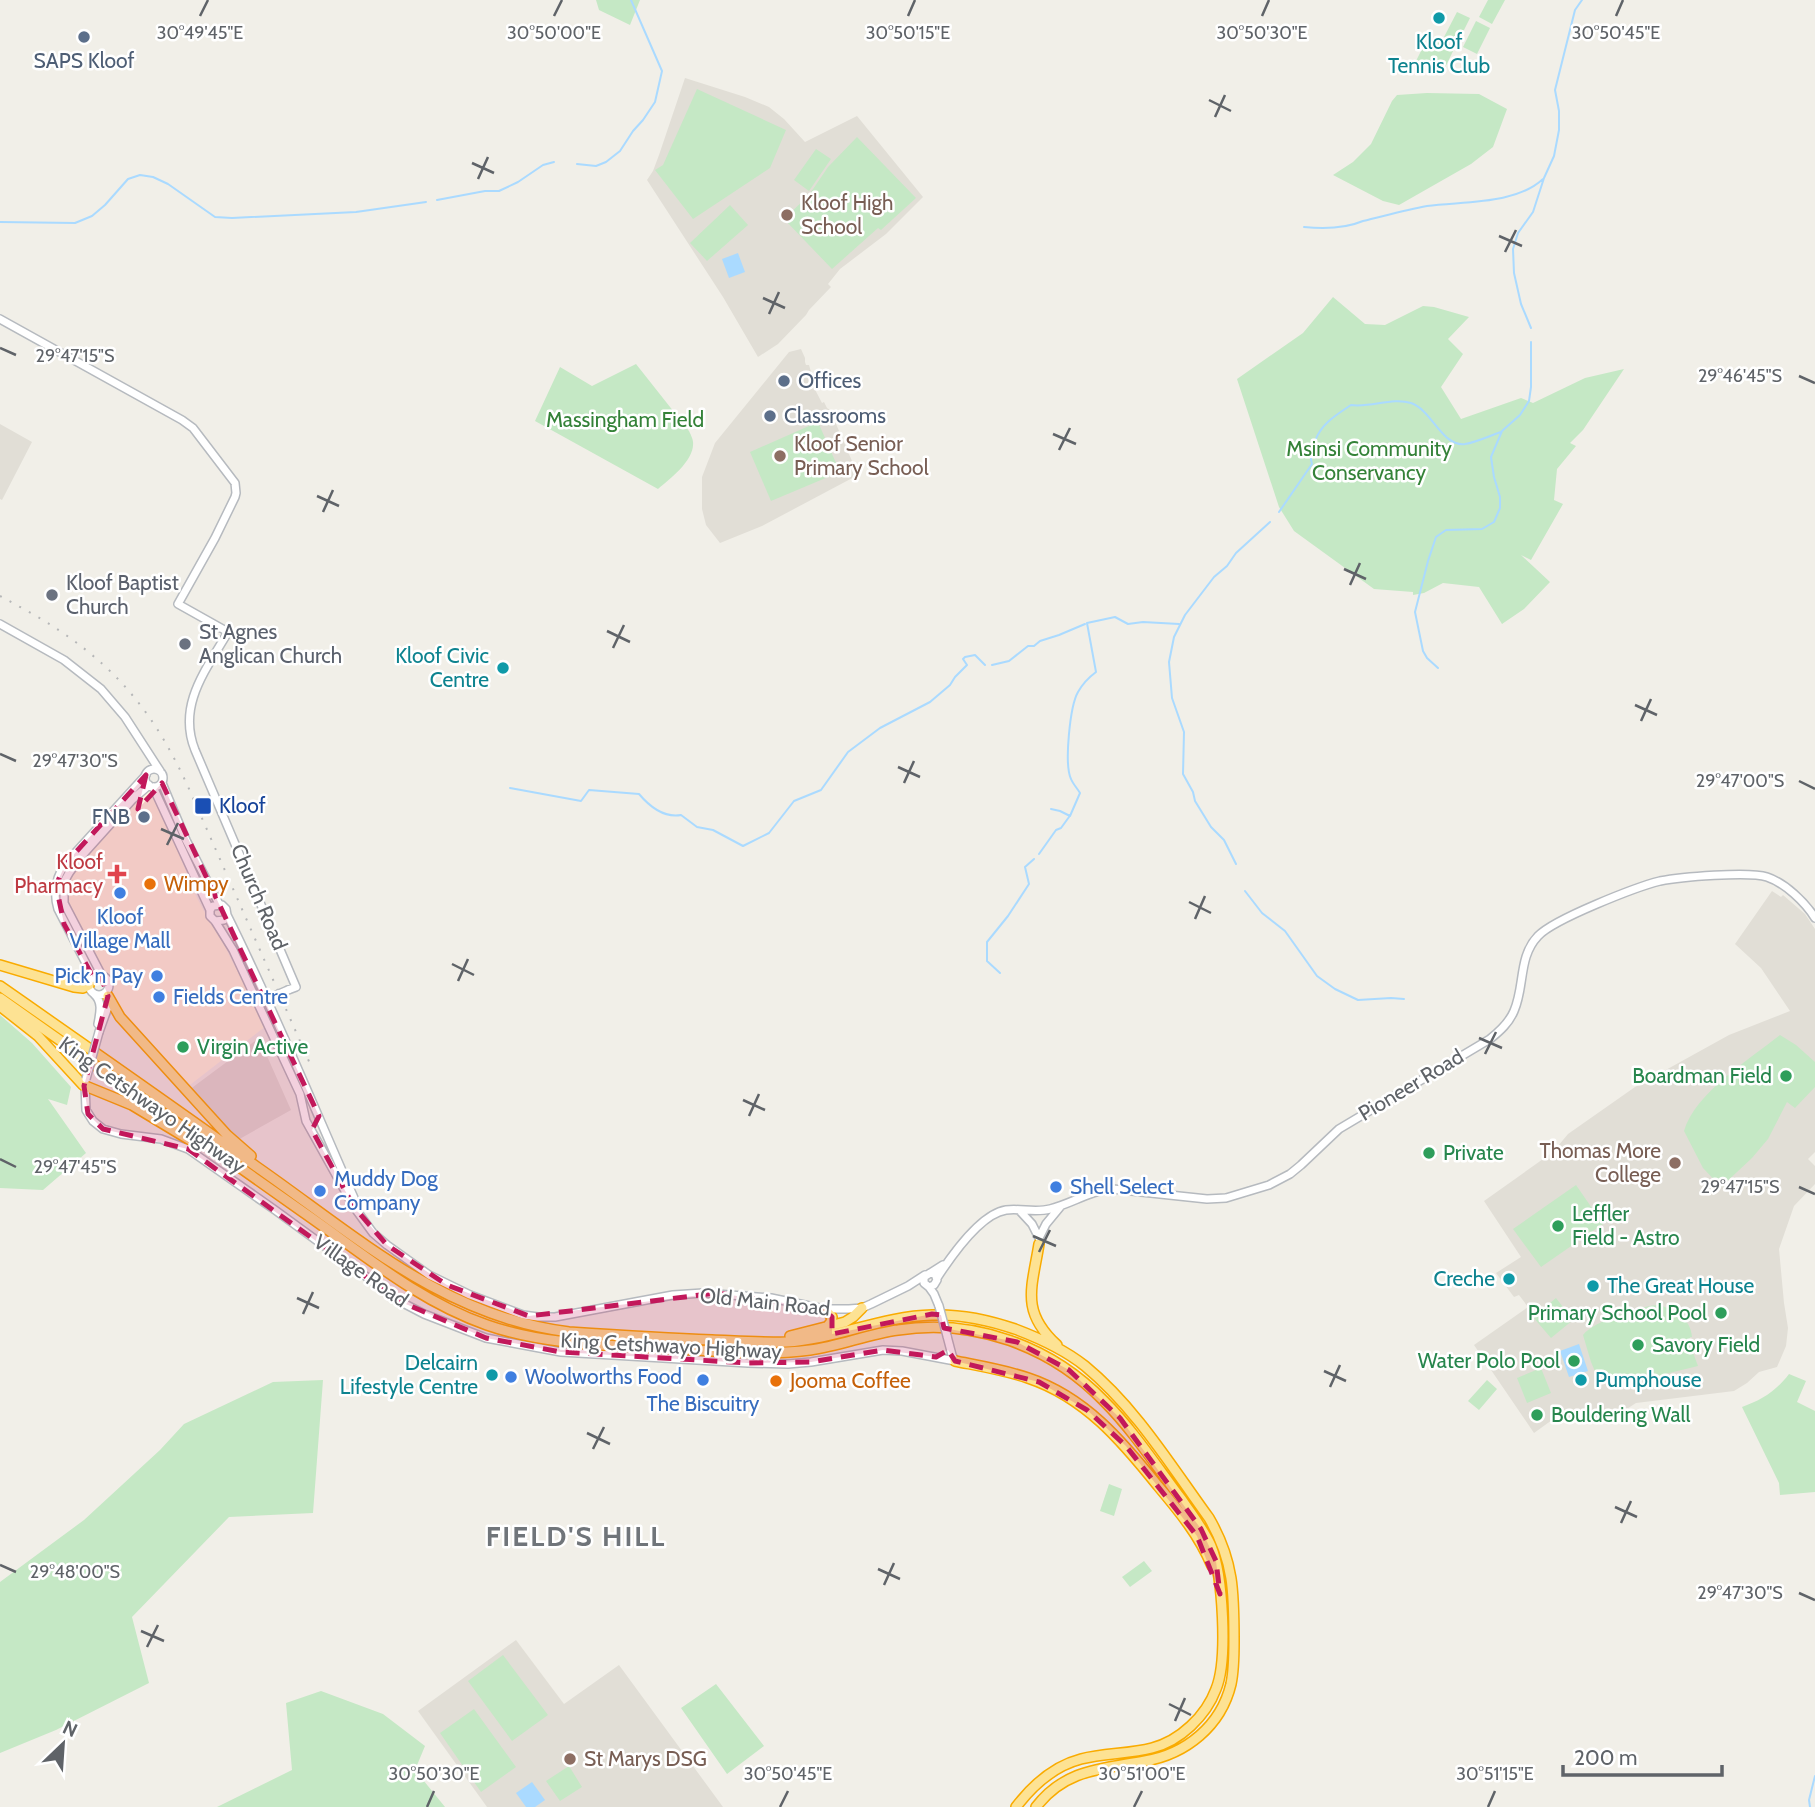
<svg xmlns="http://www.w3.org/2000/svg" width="1815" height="1807" font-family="Cabin,sans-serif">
  <rect width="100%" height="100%" fill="#f1efe8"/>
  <path fill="#fef7e0" d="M 147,790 L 154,792 L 195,894 L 208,919 L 219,933 L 229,955 L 266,1026 L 186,1088 L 118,1010 L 108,990 L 109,980 L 103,974 L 69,911 L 65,890 L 70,874 L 121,813 Z"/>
  <path fill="#e1ded6" d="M 685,78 L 745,97 L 769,107 L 784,119 L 805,142 L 857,116 L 923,197 L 886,234 L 840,269 L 828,284 L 831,287 L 809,310 L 806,315 L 778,344 L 758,357 L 723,297 L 647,180 L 653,171 L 659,155 Z
    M 801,349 L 805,358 L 805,362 L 806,365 L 809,365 L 811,372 L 809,378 L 822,403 L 824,402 L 827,408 L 830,410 L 858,475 L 762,526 L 720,543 L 706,525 L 702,509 L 702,477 L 715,443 L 789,352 Z
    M 0,424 L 32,442 L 2,500 L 0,499 Z
    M 1772,891 L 1781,897 L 1783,895 L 1805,914 L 1815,929 L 1815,1152 L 1808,1159 L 1815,1166 L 1815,1184 L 1794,1206 L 1779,1249 L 1784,1303 L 1788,1328 L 1786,1346 L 1777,1367 L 1759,1372 L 1747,1383 L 1734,1391 L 1636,1403 L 1611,1419 L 1552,1420 L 1534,1433 L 1474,1345 L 1528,1307 L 1519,1295 L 1514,1297 L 1496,1273 L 1521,1257 L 1484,1201 L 1553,1152 L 1568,1134 L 1635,1087 L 1729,1035 L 1790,1011 L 1761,968 L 1735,944 Z
    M 259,1038 L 291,1110 L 236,1141 L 189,1090 Z
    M 516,1640 L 564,1704 L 619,1665 L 723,1807 L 487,1807 L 418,1711 Z"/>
  <path fill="#c5e8c5" d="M 596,0 L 640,0 L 630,25 L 599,10 Z
    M 1488,0 L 1505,0 L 1492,24 L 1479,17 Z
    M 1457,12 L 1470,18 L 1457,44 L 1444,37 Z
    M 1476,21 L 1490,28 L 1477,54 L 1463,47 Z
    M 1429,35 L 1455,47 L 1442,74 L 1416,61 Z
    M 697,89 L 786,130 L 770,168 L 693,219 L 655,170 L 663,165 Z
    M 1427,93 L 1479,94 L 1507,109 L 1493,147 L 1471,164 L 1399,205 L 1383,201 L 1333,175 L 1353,162 L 1371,144 L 1392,101 L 1397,95 Z
    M 857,137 L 916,198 L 881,230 L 878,228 L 832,269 L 784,219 L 809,195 L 828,167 Z
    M 816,149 L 831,159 L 809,191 L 794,180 Z
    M 730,205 L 748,225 L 707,261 L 690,243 Z
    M 1333,297 L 1365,324 L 1385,325 L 1423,306 L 1434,307 L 1469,317 L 1448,339 L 1463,354 L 1441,387 L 1461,419 L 1521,398 L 1533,403 L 1585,378 L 1624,369 L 1583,430 L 1570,443 L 1576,446 L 1557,469 L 1554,500 L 1563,504 L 1531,560 L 1521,555 L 1550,582 L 1524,609 L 1502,624 L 1479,587 L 1443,583 L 1424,593 L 1413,595 L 1413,592 L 1374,589 L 1294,531 L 1279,507 L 1237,379 L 1303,333 Z
    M 636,364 L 689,431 C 690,433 693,439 693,442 C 695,460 670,479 658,489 L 535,421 L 560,367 L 592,386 Z
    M 818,422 L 840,472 L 771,501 L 750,452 Z
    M 0,1015 L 32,1043 L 71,1087 L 67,1105 L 48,1099 L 86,1153 L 43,1190 L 0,1188 Z
    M 1780,1035 L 1796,1045 L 1815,1062 L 1815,1087 L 1795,1108 L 1787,1102 L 1768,1139 L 1752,1158 L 1721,1187 L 1703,1168 L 1684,1131 C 1695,1093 1750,1059 1780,1035 Z
    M 1576,1185 L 1603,1224 L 1541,1267 L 1513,1229 Z
    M 1556,1298 L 1573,1320 L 1551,1338 L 1533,1317 Z
    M 1658,1305 C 1675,1309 1691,1319 1692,1337 L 1690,1337 L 1689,1342 L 1698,1366 L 1612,1387 L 1599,1381 L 1591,1362 L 1583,1335 C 1594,1321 1640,1306 1658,1305 Z
    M 1541,1368 L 1551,1393 L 1527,1403 L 1517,1378 Z
    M 1789,1374 L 1806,1381 L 1797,1402 L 1815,1411 L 1815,1492 L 1780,1495 L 1779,1483 L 1742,1407 C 1762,1400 1776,1391 1789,1374 Z
    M 323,1380 L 313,1513 L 229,1517 L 132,1617 L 149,1683 L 56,1730 L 0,1753 L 0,1582 L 84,1520 L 160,1450 L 184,1424 L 273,1382 Z
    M 1487,1380 L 1497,1389 L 1479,1410 L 1468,1401 Z
    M 1109,1484 L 1122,1489 L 1114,1516 L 1100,1511 Z
    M 1144,1561 L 1152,1571 L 1130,1587 L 1122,1577 Z
    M 503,1655 L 548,1715 L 512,1741 L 468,1681 Z
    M 716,1684 L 764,1746 L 727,1774 L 681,1708 Z
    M 321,1691 L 383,1714 L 425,1746 L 415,1770 L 445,1807 L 217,1807 L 292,1770 L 286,1703 Z
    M 474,1709 L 516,1767 L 481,1792 L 440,1733 Z
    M 569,1766 L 582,1787 L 560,1801 L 546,1781 Z"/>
  <path fill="#aadaff" d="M 738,253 L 745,272 L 729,278 L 722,259 Z
    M 1579,1344 L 1588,1371 L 1569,1377 L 1560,1351 Z
    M 532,1782 L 545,1800 L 535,1807 L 526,1807 L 516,1793 Z"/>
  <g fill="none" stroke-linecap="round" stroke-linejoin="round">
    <path stroke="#aadaff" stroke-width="2" d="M 577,164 L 596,166 L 606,162 L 620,151 L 633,131 L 643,120 L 655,102 L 662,71 L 631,0
      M 437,200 L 485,191 L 499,191 L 518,182 L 543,165 L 554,162
      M 0,222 L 75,223 L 92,216 L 105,205 L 128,179 L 140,175 L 153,177 L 168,184 L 215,217 L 232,218 L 356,212 L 426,202
      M 1304,227 C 1324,229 1344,229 1363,221 C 1384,216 1405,210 1427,206 C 1463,201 1515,205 1543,179
      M 1531,328 L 1521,304 L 1514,273 L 1513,249 L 1518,233 L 1533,212 L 1544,178 L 1554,156 L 1559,130 L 1559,111 L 1555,90 L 1575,10 L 1582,0
      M 1279,512 L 1312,464 C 1309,455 1312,450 1315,441 C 1321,424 1336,415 1351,405 C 1371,408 1392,397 1411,403 C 1432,410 1442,447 1465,444 C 1477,442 1489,436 1501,432
      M 992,665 L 1009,661 L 1028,646 L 1034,646 L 1040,641 L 1059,635 L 1085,624
      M 1438,668 L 1427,658 L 1423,651 L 1415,612 L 1428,561 L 1436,537 L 1446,530 L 1482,529 L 1494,522 L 1500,508 L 1500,497 L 1494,477 L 1491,457 L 1502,431 L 1520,415 L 1529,401 L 1531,387 L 1531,342
      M 510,788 L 581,801 L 589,790 L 639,794 C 650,807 664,818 681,815 L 697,827 L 713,830 L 743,846 L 769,833 L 794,801 L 821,790 L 848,752 L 880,728 L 930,702 L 950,685 L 955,677 L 967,665 L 963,659 L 965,657 L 975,655 L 985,665
      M 1051,809 L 1060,811 L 1070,816 L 1080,793 C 1077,788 1073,784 1071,779 C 1064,764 1070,706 1078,692 C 1083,683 1088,678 1096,672 L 1087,623 L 1115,617 L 1128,624 L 1143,622 L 1179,624
      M 1039,854 L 1056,830 L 1061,828 L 1069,817
      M 1236,864 L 1224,840 L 1211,827 L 1195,801 L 1193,792 L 1183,774 L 1184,732 L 1172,698 L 1169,662 L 1174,637 L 1185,615 L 1214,577 L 1227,566 L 1236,553 L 1270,522
      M 1245,891 L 1262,913 L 1285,931 L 1317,976 L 1335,989 L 1358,1000 L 1391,998 L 1404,999
      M 1000,973 L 987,961 L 987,942 L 1008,916 L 1029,884 L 1025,867 L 1034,859
      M 1810,1807 L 1809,1800 L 1815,1776"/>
    <defs>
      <path id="secondary" d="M 0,319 L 182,420 L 193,428 L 235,483 L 236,493 L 235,497 L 215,538 L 178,604 L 228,632 C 206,670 177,705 195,750 L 296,987 L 288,990
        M 0,624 L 64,660 L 101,689 L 125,717 L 160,771
        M145 778a9 9 0 1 1 18 0a9 9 0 1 1-18 0Z
        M 162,783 L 186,840 L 219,904
        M 153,787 L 210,910
        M 227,915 C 273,1007 312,1103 354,1198
        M 215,921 L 224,920 L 227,915 L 226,909 L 222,905 L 213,906 L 210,910 L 210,916 L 215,921 L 233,950 L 300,1094 L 306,1121 L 354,1207 L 373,1233 L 387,1245 L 429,1275 L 470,1295 L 523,1315 L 538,1317 L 555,1317 L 673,1295 L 703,1293 L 771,1298 L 824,1309 L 849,1309 L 862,1308 L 871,1304 L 908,1286 L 925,1275
        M89 985a10 10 0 1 1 20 0a10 10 0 1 1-20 0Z
        M 102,976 L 64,903 L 64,882 L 69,873 L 79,859 L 133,799 L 149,785
        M 93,977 L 58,909 C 53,892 55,878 66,863 L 146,775
        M 94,994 C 103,1002 100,1013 98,1024
        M 99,1032 L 108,1007 L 107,996
        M 85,1084 L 86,1110 L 93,1121 L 103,1129 L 121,1134 L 161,1139 L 188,1149 L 275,1210 L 401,1302 L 424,1314 L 486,1338 L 561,1352 L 748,1363 L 788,1364 L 811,1362 L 883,1350 L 902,1351 L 955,1361
        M 1020,1211 L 1032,1224 L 1039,1238
        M 1039,1238 L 1046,1224 L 1060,1207
        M 930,1273 L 935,1274 L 937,1280 L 934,1285 L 929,1287 L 924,1283 L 924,1277 L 943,1265
        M 937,1278 C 950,1258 980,1214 1006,1210 C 1021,1208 1035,1213 1050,1209 C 1071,1204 1091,1190 1113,1189 L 1207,1199 L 1226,1198 L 1269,1185 L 1290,1174 L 1301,1165 L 1339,1129 L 1490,1039 C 1500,1031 1509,1023 1514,1011 C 1525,986 1518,957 1538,936 C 1554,919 1636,887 1660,881 C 1680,877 1749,871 1767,877 C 1785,883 1805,902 1815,918
        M 929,1287 L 934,1294 L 939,1306
        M 947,1336 L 952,1355 L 955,1361"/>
      <path id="highway" d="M 0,965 L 74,987 L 83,988 L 89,985
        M 0,986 C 86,1046 172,1106 257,1167 C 356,1236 444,1317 569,1332 C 616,1335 664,1338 712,1340 C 736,1341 761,1343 786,1342 C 836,1339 882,1316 932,1315 C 960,1314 989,1320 1015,1329 C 1039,1338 1065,1350 1085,1366 C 1136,1408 1171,1466 1209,1518 C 1234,1561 1234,1593 1234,1641 C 1234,1656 1234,1670 1231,1684 C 1221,1726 1186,1754 1145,1761 C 1102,1769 1065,1769 1036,1807
        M 108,996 L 120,1017 L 227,1135 L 251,1156
        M 0,998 C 101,1069 201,1141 303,1212 C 362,1253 418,1301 487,1325 C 547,1346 612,1345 675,1349 C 720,1351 765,1356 810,1350 C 840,1346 868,1334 898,1330 C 974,1318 1051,1346 1104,1401 C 1133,1430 1157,1467 1182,1500 C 1192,1515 1204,1530 1211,1546 C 1223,1575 1228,1660 1216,1689 C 1206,1716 1180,1741 1152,1748 C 1129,1754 1104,1753 1081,1759 C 1054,1766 1032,1786 1016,1807
        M 0,1006 L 38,1036 L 83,1085 L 132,1105 L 190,1140
        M 1039,1244 C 1032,1288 1020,1311 1057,1345
        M 824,1309 L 832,1317 L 831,1322 L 827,1327
        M 790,1336 L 845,1322 L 853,1317 L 862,1308
        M 955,1361 C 980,1366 1005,1370 1028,1378 C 1085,1397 1122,1441 1158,1486 C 1179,1511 1199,1535 1212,1566"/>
    </defs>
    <use href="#secondary" stroke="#b6babf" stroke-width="10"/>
    <use href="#highway" stroke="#f9ab00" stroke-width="12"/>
    <use href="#secondary" stroke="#fff" stroke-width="7"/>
    <use href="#highway" stroke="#fde293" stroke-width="9"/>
    <path stroke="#b6b7b8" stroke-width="2" stroke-dasharray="2 9" stroke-linecap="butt" d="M 0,596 C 20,607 41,618 60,631 C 124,674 159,722 190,791 L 311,1066"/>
    <defs>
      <path id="secondary-bridge" d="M 274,996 L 288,990
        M 86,1079 L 99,1032
        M 939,1306 L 947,1336"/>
    </defs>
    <use href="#secondary-bridge" stroke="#b6babf" stroke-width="10" stroke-linecap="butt"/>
    <use href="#secondary-bridge" stroke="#fff" stroke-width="7"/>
  </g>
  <path fill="#c2185b" fill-opacity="0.2" stroke="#c2185b" stroke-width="5" stroke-dasharray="14 9" stroke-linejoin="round" d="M 146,775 L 138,809 L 162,783 L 319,1116 L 312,1130 L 354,1207 L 387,1245 L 447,1285 L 529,1316 L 717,1293 L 824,1309 L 832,1317 L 832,1334 L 932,1314 L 941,1315 L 944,1328 L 1017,1342 L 1069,1370 L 1120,1418 L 1201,1529 L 1216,1561 L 1220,1594 L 1197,1536 L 1126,1446 L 1087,1410 L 1039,1382 L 955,1361 L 948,1350 L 936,1357 L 883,1350 L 811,1362 L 748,1363 L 561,1352 L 486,1338 L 401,1302 L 188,1149 L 103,1129 L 88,1114 L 84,1086 L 108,996 L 100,974 L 93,977 L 64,924 L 56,885 L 66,863 Z"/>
  <path fill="none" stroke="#5f6368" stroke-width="2.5" d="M 200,16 L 208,0M 554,16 L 562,0M 908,16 L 915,0M 1262,16 L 1269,0M 1616,16 L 1623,0M 1209,100 L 1231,111M 1215,117 L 1225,95M 472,163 L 494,173M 478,179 L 488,157M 1499,236 L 1522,246M 1505,252 L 1516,230M 763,298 L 785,308M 769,314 L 779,292M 0,348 L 16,355M 1799,376 L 1815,383M 1053,434 L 1076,444M 1059,450 L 1070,428M 317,496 L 339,506M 323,512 L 333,490M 1344,569 L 1366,579M 1350,585 L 1360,563M 607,631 L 630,642M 613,648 L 624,625M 1635,705 L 1657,715M 1641,721 L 1651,699M 0,754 L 16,761M 898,767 L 920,777M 1799,781 L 1815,789M 904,783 L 914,761M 161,829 L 184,839M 167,845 L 178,823M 1189,902 L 1211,913M 1195,919 L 1205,896M 452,964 L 474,975M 458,981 L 468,959M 1479,1038 L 1502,1048M 1485,1054 L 1496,1032M 743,1100 L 765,1110M 749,1116 L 759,1094M 0,1159 L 16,1167M 1799,1187 L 1815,1194M 1033,1236 L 1056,1246M 1039,1252 L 1050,1230M 297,1298 L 319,1308M 303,1314 L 313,1292M 1324,1371 L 1346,1381M 1330,1387 L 1340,1365M 587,1433 L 610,1444M 593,1449 L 604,1427M 1615,1507 L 1637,1517M 1621,1523 L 1631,1501M 0,1565 L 16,1572M 878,1569 L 900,1579M 884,1585 L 894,1563M 1799,1593 L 1815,1600M 141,1631 L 164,1641M 147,1647 L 158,1625M 1169,1704 L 1191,1715M 1175,1721 L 1185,1698M 427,1807 L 434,1791M 780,1807 L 788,1791M 1134,1807 L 1142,1791M 1488,1807 L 1495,1791"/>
  <g fill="#0f9aa8" stroke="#fff" stroke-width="2.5">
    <circle cx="1439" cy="18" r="7"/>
    <circle cx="503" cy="668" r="7"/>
    <circle cx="1509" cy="1279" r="7"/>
    <circle cx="1593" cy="1286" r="7"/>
    <circle cx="492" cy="1375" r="7"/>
    <circle cx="1581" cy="1380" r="7"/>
  </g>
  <g fill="#5c6f8a" stroke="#fff" stroke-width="2.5">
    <circle cx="84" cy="37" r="7"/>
    <circle cx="784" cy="381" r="7"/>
    <circle cx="770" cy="416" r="7"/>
    <circle cx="144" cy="817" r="7"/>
  </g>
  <g fill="#8d6e63" stroke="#fff" stroke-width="2.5">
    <circle cx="787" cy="215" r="7"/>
    <circle cx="780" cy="456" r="7"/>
    <circle cx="1675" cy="1163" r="7"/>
    <circle cx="570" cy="1759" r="7"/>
  </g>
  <g fill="#6b7280" stroke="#fff" stroke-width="2.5">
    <circle cx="52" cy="595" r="7"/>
    <circle cx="185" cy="644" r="7"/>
  </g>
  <rect fill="#1a4fb4" stroke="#fff" stroke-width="2.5" x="194" y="797" width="18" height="18" rx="3.5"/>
  <path fill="#e0444e" stroke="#fff" stroke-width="2.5" d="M113.5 863.5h7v7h7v7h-7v7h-7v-7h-7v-7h7z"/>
  <g fill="#e8710a" stroke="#fff" stroke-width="2.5">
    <circle cx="150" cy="884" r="7"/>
    <circle cx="776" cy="1381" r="7"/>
  </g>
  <g fill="#3f7fe0" stroke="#fff" stroke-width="2.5">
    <circle cx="120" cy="893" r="7"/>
    <circle cx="157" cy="976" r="7"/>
    <circle cx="159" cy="997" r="7"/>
    <circle cx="1056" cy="1187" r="7"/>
    <circle cx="320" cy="1191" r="7"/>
    <circle cx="511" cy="1377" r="7"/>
    <circle cx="703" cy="1380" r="7"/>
  </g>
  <g fill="#2e9e5b" stroke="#fff" stroke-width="2.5">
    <circle cx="183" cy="1047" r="7"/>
    <circle cx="1786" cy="1076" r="7"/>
    <circle cx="1429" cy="1153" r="7"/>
    <circle cx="1558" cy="1226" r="7"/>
    <circle cx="1721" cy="1313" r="7"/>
    <circle cx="1638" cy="1345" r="7"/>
    <circle cx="1574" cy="1361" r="7"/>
    <circle cx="1537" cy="1415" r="7"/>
  </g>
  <g text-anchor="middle" stroke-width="5" stroke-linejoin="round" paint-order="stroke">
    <g font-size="21" fill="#0d838f" stroke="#fff" text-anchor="end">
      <text x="1439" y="49" text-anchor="middle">Kloof<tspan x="1439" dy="24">Tennis Club</tspan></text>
      <text x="489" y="663">Kloof Civic<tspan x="489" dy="24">Centre</tspan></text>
      <text x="1495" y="1286">Creche</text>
      <text x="1607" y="1293" text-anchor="start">The Great House</text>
      <text x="478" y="1370">Delcairn<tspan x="478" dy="24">Lifestyle Centre</tspan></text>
      <text x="1595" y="1387" text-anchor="start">Pumphouse</text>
    </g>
    <g font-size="21" fill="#4e5e75" stroke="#fff" text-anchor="start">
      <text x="84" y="68" text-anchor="middle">SAPS Kloof</text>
      <text x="798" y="388">Offices</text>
      <text x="784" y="423">Classrooms</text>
      <text x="130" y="824" text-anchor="end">FNB</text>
    </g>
    <g font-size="21" fill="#785e54" stroke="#fff" text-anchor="start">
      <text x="801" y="210">Kloof High<tspan x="801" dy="24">School</tspan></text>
      <text x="794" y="451">Kloof Senior<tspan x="794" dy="24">Primary School</tspan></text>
      <text x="1661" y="1158" text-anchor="end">Thomas More<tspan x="1661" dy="24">College</tspan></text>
      <text x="584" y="1766">St Marys DSG</text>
    </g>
    <g font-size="21" fill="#348238" stroke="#fff">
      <text x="625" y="427">Massingham Field</text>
      <text x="1369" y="456">Msinsi Community<tspan x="1369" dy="24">Conservancy</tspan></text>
    </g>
    <g font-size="21" fill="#5b616d" stroke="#fff" text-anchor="start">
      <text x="66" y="590">Kloof Baptist<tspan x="66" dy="24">Church</tspan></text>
      <text x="199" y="639">St Agnes<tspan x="199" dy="24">Anglican Church</tspan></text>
    </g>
    <g font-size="21" fill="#164399" stroke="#fff" text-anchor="start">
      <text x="219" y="813">Kloof</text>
    </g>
    <g font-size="21" fill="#be3a42" stroke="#fff" text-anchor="end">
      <text x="103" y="869">Kloof<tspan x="103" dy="24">Pharmacy</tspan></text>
    </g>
    <g font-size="21" fill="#c56008" stroke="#fff" text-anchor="start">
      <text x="164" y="891">Wimpy</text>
      <text x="790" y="1388">Jooma Coffee</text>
    </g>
    <g font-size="21" fill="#5f6368" stroke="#fff">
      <text transform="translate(259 897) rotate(67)" y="7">Church Road</text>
      <text transform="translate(1411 1085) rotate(-31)" y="7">Pioneer Road</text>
      <text transform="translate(152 1105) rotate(35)" y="7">King Cetshwayo Highway</text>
      <text transform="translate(361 1271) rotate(35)" y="7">Village Road</text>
      <text transform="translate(765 1302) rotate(6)" y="7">Old Main Road</text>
      <text transform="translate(671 1346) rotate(3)" y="7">King Cetshwayo Highway</text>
    </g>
    <g font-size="21" fill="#366cbe" stroke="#fff" text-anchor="start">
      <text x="120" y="924" text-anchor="middle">Kloof<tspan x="120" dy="24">Village Mall</tspan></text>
      <text x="143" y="983" text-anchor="end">Pick n Pay</text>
      <text x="173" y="1004">Fields Centre</text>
      <text x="334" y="1186">Muddy Dog<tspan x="334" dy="24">Company</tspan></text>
      <text x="1070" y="1194">Shell Select</text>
      <text x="525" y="1384">Woolworths Food</text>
      <text x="703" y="1411" text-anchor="middle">The Biscuitry</text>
    </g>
    <g font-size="21" fill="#27864d" stroke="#fff" text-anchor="start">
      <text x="197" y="1054">Virgin Active</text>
      <text x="1772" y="1083" text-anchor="end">Boardman Field</text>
      <text x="1443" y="1160">Private</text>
      <text x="1572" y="1221">Leffler<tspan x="1572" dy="24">Field - Astro</tspan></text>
      <text x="1707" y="1320" text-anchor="end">Primary School Pool</text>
      <text x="1652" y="1352">Savory Field</text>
      <text x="1560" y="1368" text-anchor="end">Water Polo Pool</text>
      <text x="1551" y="1422">Bouldering Wall</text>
    </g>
    <g font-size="28" font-weight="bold" letter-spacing="2" fill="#70757a" stroke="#fff">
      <text x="576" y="1546">FIELD'S HILL</text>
    </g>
  </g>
  <g font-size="18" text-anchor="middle" fill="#5f6368" stroke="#fff" stroke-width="5" stroke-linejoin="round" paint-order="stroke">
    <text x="200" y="39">30°49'45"E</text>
    <text x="554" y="39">30°50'00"E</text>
    <text x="908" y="39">30°50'15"E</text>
    <text x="1262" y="39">30°50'30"E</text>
    <text x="1616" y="39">30°50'45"E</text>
    <text x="75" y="362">29°47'15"S</text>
    <text x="1740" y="382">29°46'45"S</text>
    <text x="75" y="767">29°47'30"S</text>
    <text x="1740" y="787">29°47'00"S</text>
    <text x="75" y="1173">29°47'45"S</text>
    <text x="1740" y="1193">29°47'15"S</text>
    <text x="75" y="1578">29°48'00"S</text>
    <text x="1740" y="1599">29°47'30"S</text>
    <text x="1495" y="1780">30°51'15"E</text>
    <text x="434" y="1780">30°50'30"E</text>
    <text x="788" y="1780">30°50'45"E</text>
    <text x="1142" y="1780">30°51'00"E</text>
  </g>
  <g transform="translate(63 1744) rotate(25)" stroke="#ffffff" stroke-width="5" paint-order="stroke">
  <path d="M0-5L12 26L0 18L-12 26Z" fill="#5f6368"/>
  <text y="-10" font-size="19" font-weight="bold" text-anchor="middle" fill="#5f6368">N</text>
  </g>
  <path d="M1563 1765v10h159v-10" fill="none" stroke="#5f6368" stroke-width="3.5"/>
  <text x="1574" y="1765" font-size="21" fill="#5f6368" stroke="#ffffff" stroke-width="5" paint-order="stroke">200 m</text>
</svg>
